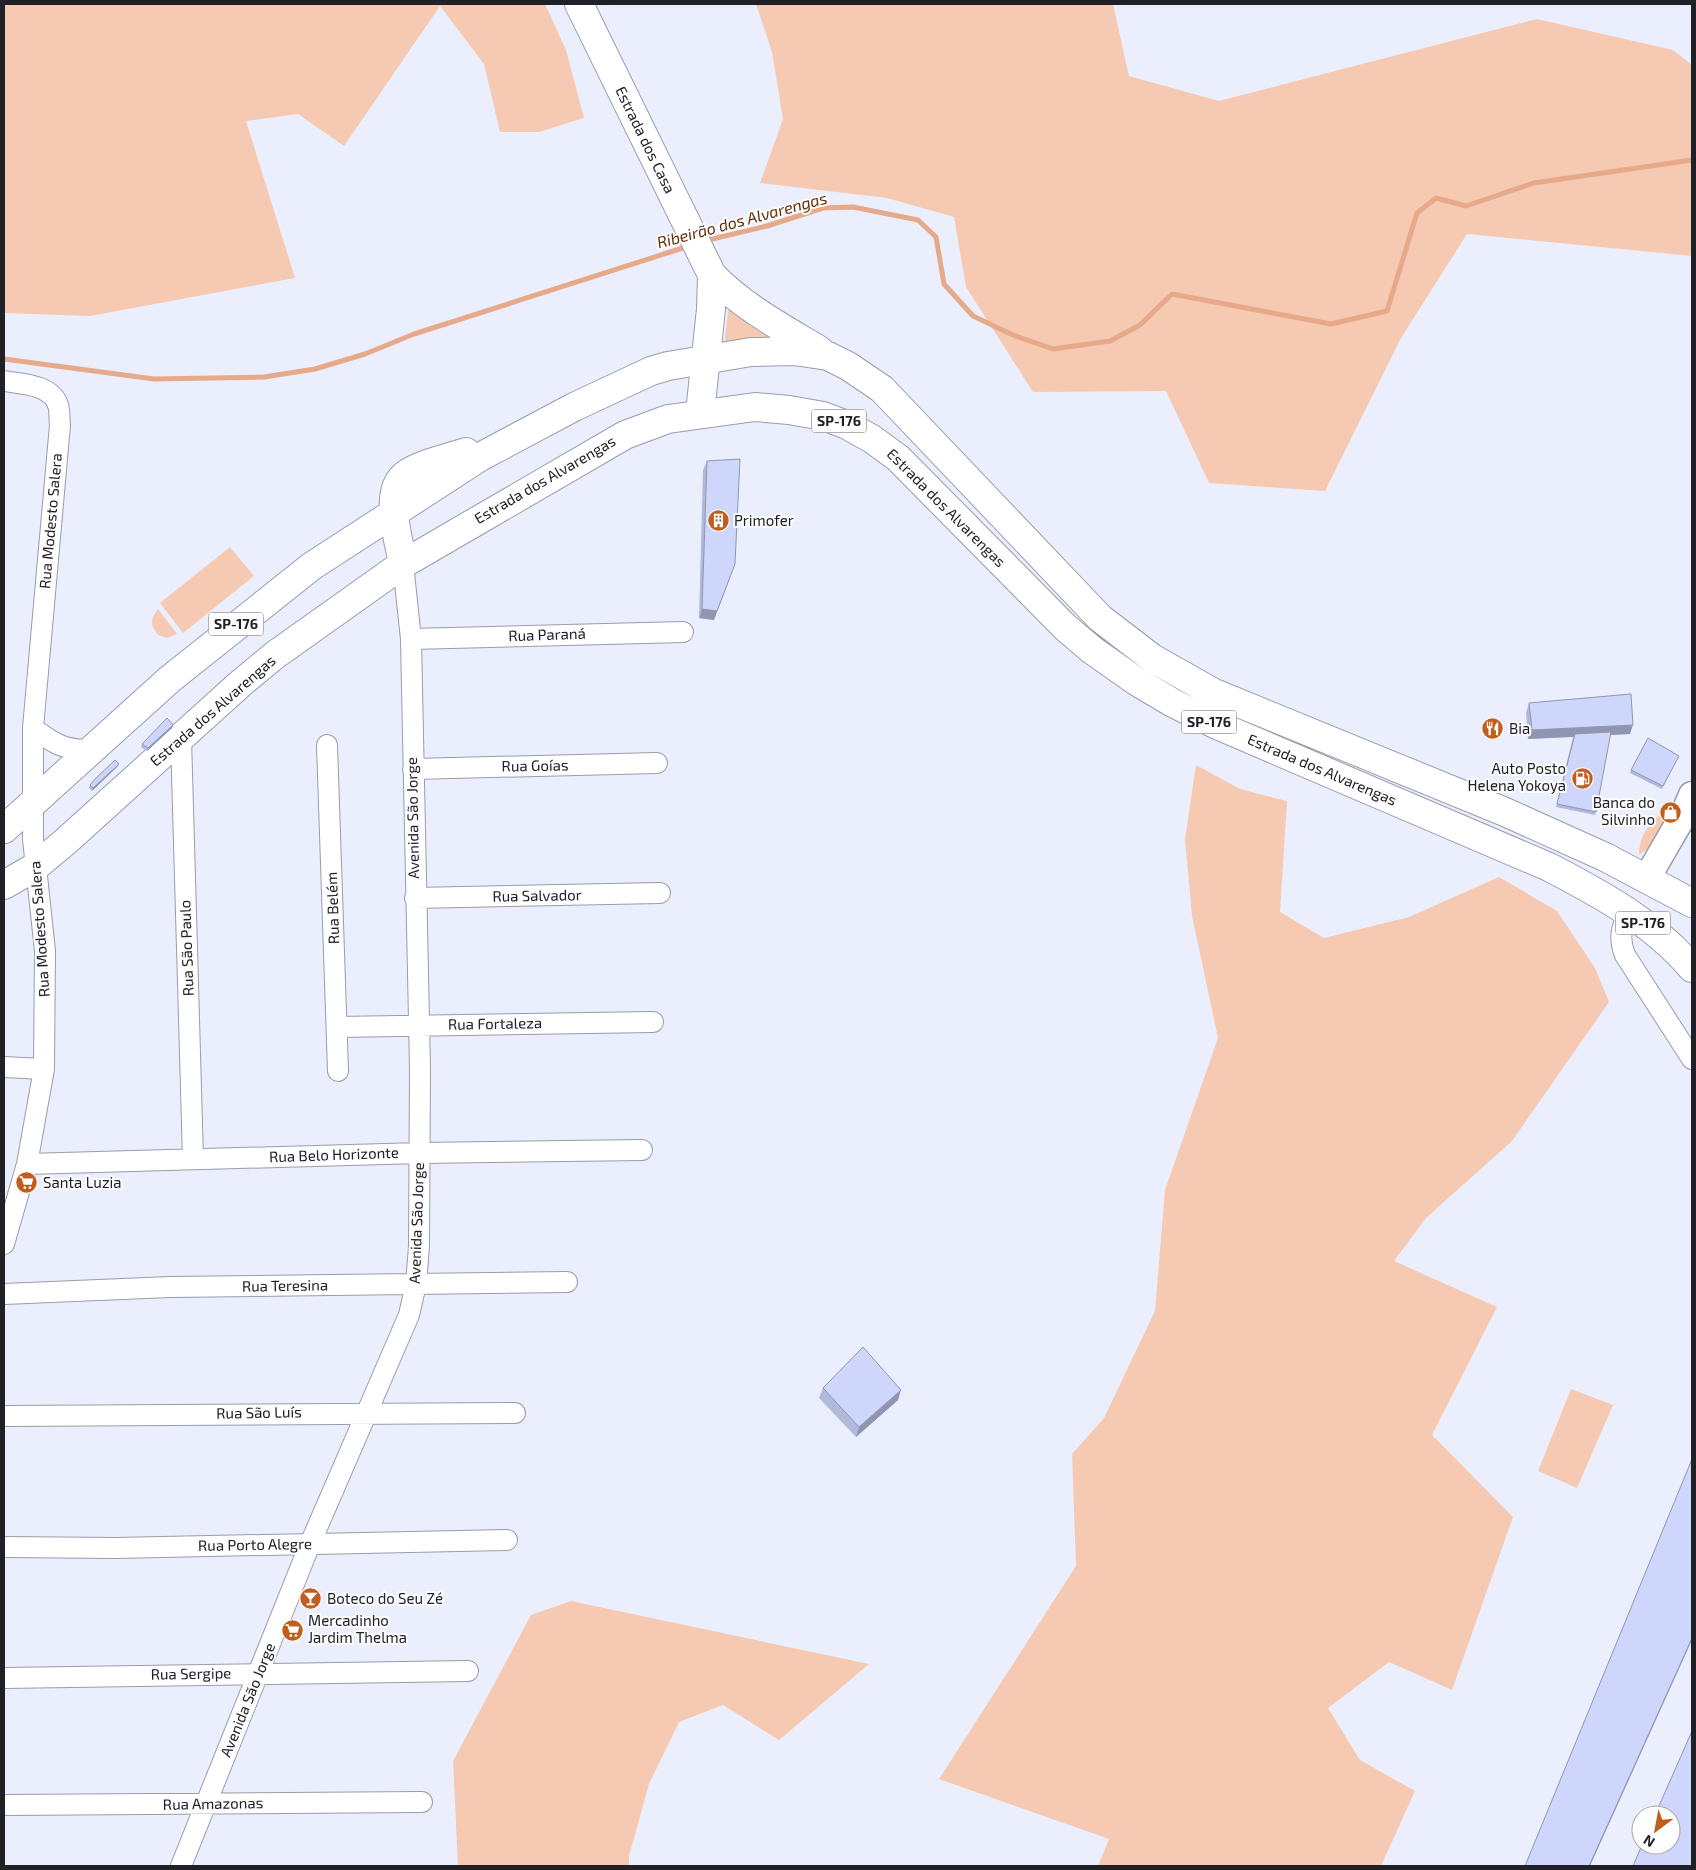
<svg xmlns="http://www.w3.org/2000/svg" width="1696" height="1870" font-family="'Exo 2',sans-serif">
  <rect width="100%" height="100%" fill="#ebeffd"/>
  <path fill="#f6cab2" d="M 4,4 L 545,4 L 566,50 L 584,118 L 539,132 L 500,132 L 484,64 L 440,6 L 344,146 L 298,114 L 246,121 L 295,278 L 90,316 L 4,313 Z
    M 756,4 L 1113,4 L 1129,76 L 1219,101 L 1537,19 L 1673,50 L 1692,65 L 1692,256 L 1467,234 L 1401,338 L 1325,491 L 1209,483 L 1166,391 L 1033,392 L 966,287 L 954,217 L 887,198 L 760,183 L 783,119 L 772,52 Z
    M 729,304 L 778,342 L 724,346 Z
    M 230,547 L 254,576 L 183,633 L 160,603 Z
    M 158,609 L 177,634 L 167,638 L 158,635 C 150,625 150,619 158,609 Z
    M 1196,765 L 1240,789 L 1287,801 L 1280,912 L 1324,938 L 1409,917 L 1499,877 L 1557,911 L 1595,968 L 1609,1002 L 1512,1141 L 1426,1218 L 1394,1261 L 1497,1307 L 1432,1435 L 1513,1517 L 1452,1690 L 1389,1662 L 1328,1708 L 1360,1760 L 1415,1791 L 1381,1866 L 1098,1866 L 1109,1839 L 939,1779 L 1076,1566 L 1072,1454 L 1104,1418 L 1155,1311 L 1165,1190 L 1218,1038 L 1192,916 L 1185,839 Z
    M 1677,804 L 1661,840 L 1639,855 C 1639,830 1657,814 1677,804 Z
    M 1571,1389 L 1613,1405 L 1577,1488 L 1538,1471 Z
    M 571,1601 L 869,1664 L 779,1740 L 723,1705 L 679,1722 L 649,1784 L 629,1856 L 629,1866 L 458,1866 L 453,1761 L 531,1615 Z"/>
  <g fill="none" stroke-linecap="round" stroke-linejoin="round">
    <path stroke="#e6a989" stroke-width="5" d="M 704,241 L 767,226 L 823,208 L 853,207 L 918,220 L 936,237 L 944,284 L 973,316 L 1013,335 L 1053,349 L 1110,341 L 1140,325 L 1172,294 L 1331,324 L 1387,311 L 1417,213 L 1436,198 L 1466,206 L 1534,183 L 1692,160
      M 4,359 L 154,379 L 264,377 L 315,369 L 365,354 L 414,334 L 689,246"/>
    <defs>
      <path id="minor" d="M 4,381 C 21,384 51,384 58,405 C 60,410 59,419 60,425 L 33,728 L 33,839 L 45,951 L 44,1069 L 27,1164 L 4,1244
        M 411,639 L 683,632
        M 33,728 C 53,743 63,750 89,750
        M 181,738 L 193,1159
        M 327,745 L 338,1071
        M 413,769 L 657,763
        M 415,898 L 660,893
        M 1628,912 C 1622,928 1618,938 1625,955 L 1692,1059
        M 337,1027 L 653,1022
        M 4,1067 L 44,1069
        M 27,1164 L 420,1153 L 642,1150
        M 4,1294 L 170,1287 L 567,1282
        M 4,1416 L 515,1413
        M 4,1547 L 115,1548 L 507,1540
        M 4,1678 L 468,1671
        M 4,1805 L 422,1802
        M 181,1866 L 310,1544 L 409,1315 L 416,1284 L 419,1246 L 420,1069 L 411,639 L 403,564"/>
      <path id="tertiary" d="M 1647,878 L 1684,814 L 1692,795"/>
      <path id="primary" d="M 579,4 L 712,275 C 743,307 781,327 819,350
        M 700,413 L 711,309 L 712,275
        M 403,564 C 399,540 383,492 405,475 C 419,464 449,458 466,452
        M 4,829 L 170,679 L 312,566 L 480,457 L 574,407 L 651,371 L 668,366 L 751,352 L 794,351 L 828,356 L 848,366 L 882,389 L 1100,618 L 1152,658 L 1214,693 L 1505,812 L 1605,857 L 1692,903
        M 4,885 L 35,867 L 65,842 L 240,684 L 275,655 L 403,564 L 625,435 L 668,419 L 755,407 L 789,410 L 823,416 L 847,425 L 872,439 L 898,458 L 1065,627 L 1092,650 L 1136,681 L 1173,703 L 1217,725 L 1549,867 C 1601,894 1654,923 1692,968"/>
    </defs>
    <use href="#minor" stroke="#989cac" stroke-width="22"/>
    <use href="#tertiary" stroke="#989cac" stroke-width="29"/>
    <use href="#primary" stroke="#989cac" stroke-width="30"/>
    <use href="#minor" stroke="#fff" stroke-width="20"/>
    <use href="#tertiary" stroke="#fff" stroke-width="26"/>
    <use href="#primary" stroke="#fff" stroke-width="28"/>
  </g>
  <path fill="#b1b9d8" d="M 707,461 L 714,620 L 699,618 L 703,470 Z
    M 1529,703 L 1630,734 L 1610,735 L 1595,815 L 1556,807 L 1573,737 L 1528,739 L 1526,713 Z
    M 173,725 L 172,728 L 147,751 L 141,747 L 142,744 Z
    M 1679,756 L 1662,789 L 1630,773 L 1631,770 Z
    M 117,767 L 92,791 L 89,788 L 90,785 Z
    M 823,1388 L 898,1400 L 856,1437 L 819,1398 Z"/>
  <path fill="#9096b0" d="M 735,564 L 714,620 L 699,618 L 702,609 Z
    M 173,725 L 172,728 L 147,751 L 148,748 Z
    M 1633,725 L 1630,734 L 1528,739 L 1532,730 Z
    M 119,764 L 117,767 L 92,791 L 93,788 Z
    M 901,1390 L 898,1400 L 856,1437 L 859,1427 Z
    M 1692,1638 L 1692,1640 L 1590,1866 L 1589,1866 Z"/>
  <path fill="#ced7fb" stroke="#9096b0" d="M 740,459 L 735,564 L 717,611 L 702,609 L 707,461 Z
    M 1631,694 L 1633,725 L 1532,730 L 1529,703 Z
    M 167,718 L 173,725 L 148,748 L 142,744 Z
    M 1611,732 L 1596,812 L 1557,804 L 1575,734 Z
    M 1648,738 L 1679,756 L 1663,786 L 1631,770 Z
    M 115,760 L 119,764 L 93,788 L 90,785 L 95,779 Z
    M 863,1347 L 901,1390 L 859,1427 L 823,1388 Z
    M 1692,1459 L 1692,1638 L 1589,1866 L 1525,1866 Z
    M 1692,1731 L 1692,1866 L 1633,1866 L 1642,1845 L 1671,1845 L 1671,1815 L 1655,1815 Z"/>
  <defs>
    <symbol id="building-disc" viewBox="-11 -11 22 22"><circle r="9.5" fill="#bf5e1e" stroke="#fdfdfd"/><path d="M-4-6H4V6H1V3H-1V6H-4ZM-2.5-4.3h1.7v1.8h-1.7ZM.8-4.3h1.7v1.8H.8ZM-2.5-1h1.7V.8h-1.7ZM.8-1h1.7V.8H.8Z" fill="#fff"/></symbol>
    <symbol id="restaurant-disc" viewBox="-11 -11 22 22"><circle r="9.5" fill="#bf5e1e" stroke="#fdfdfd"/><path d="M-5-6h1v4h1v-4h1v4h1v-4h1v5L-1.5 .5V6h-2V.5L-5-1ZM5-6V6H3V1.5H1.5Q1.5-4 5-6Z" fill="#fff"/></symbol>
    <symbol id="fuel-disc" viewBox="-11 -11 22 22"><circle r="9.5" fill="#bf5e1e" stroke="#fdfdfd"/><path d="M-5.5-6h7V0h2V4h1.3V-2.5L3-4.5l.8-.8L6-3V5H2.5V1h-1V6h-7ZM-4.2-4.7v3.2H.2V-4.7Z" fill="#fff"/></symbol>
    <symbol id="shop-disc" viewBox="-11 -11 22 22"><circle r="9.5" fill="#bf5e1e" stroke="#fdfdfd"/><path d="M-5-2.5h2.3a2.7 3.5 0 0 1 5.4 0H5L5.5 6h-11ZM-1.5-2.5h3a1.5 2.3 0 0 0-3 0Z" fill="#fff"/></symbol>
    <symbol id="supermarket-disc" viewBox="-11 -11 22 22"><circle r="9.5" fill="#bf5e1e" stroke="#fdfdfd"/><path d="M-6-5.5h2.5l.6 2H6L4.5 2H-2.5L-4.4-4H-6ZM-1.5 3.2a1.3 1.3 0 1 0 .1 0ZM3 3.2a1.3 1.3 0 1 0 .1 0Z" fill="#fff"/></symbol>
    <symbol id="bar-disc" viewBox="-11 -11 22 22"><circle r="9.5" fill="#bf5e1e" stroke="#fdfdfd"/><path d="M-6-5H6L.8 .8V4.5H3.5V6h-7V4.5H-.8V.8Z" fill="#fff"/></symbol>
  </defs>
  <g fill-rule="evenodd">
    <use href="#building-disc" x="706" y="508" width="25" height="25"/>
    <use href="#restaurant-disc" x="1480" y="716" width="25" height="25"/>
    <use href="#fuel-disc" x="1570" y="766" width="25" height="25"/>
    <use href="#shop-disc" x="1658" y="800" width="25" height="25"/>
    <use href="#supermarket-disc" x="14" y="1170" width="25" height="25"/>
    <use href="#bar-disc" x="298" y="1586" width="25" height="25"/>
    <use href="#supermarket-disc" x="280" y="1618" width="25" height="25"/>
  </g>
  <g text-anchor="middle" stroke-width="4" stroke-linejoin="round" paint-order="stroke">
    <g fill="#fdfdfd" stroke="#626367" stroke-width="1">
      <rect x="811.5" y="409.5" width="55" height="23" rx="4"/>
      <rect x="208.5" y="612.5" width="55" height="23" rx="4"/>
      <rect x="1181.5" y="710.5" width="55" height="23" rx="4"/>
      <rect x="1615.5" y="911.5" width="55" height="23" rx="4"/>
    </g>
    <g font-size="14" font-weight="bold" fill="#202127">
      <text x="839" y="426">SP-176</text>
      <text x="236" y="629">SP-176</text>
      <text x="1209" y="727">SP-176</text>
      <text x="1643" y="928">SP-176</text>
    </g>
    <g font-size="15" fill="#202127" stroke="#fdfdfd">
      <text transform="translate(645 140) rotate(64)" y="5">Estrada dos Casa</text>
      <text transform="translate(545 480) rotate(-30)" y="5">Estrada dos Alvarengas</text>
      <text transform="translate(946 508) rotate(45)" y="5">Estrada dos Alvarengas</text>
      <text transform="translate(51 521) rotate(-85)" y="5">Rua Modesto Salera</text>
      <text transform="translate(547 635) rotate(-2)" y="5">Rua Paraná</text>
      <text transform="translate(213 711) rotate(-41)" y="5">Estrada dos Alvarengas</text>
      <text transform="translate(535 766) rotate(-1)" y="5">Rua Goías</text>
      <text transform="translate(1322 770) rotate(23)" y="5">Estrada dos Alvarengas</text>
      <text transform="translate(413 818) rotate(-91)" y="5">Avenida São Jorge</text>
      <text transform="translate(537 896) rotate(-1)" y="5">Rua Salvador</text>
      <text transform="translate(333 908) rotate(-92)" y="5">Rua Belém</text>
      <text transform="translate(40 929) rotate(-94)" y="5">Rua Modesto Salera</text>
      <text transform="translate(187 948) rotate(-92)" y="5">Rua São Paulo</text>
      <text transform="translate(495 1024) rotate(-1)" y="5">Rua Fortaleza</text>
      <text transform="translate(334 1155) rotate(-2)" y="5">Rua Belo Horizonte</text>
      <text transform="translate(417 1223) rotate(-88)" y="5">Avenida São Jorge</text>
      <text transform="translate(285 1286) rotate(-1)" y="5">Rua Teresina</text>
      <text transform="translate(259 1413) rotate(-1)" y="5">Rua São Luís</text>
      <text transform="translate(255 1545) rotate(-1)" y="5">Rua Porto Alegre</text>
      <text transform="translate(191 1674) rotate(-1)" y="5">Rua Sergipe</text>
      <text transform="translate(248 1700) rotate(-68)" y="5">Avenida São Jorge</text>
      <text transform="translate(213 1804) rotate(-1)" y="5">Rua Amazonas</text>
    </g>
    <g font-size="15" fill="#202127" stroke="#fdfdfd" text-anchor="start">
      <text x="734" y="526">Primofer</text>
      <text x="1509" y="734">Bia</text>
      <text x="1566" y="774" text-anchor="end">Auto Posto<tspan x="1566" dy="17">Helena Yokoya</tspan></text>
      <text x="1655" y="808" text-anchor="end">Banca do<tspan x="1655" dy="17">Silvinho</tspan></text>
      <text x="43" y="1188">Santa Luzia</text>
      <text x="327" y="1604">Boteco do Seu Zé</text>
      <text x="308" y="1626">Mercadinho<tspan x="308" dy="17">Jardim Thelma</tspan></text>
    </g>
    <g font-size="16" font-style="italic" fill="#632c06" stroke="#fdfdfd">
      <text transform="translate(742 220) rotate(-15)" y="6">Ribeirão dos Alvarengas</text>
    </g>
  </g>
  <rect width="1696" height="1870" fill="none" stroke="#202127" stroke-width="10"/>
  <g transform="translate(1656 1830) rotate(212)"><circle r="24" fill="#fdfdfd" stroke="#a5a5a7"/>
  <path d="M0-4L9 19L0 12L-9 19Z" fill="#bf5e1e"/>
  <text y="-8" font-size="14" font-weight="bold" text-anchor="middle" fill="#202127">N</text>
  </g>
</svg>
